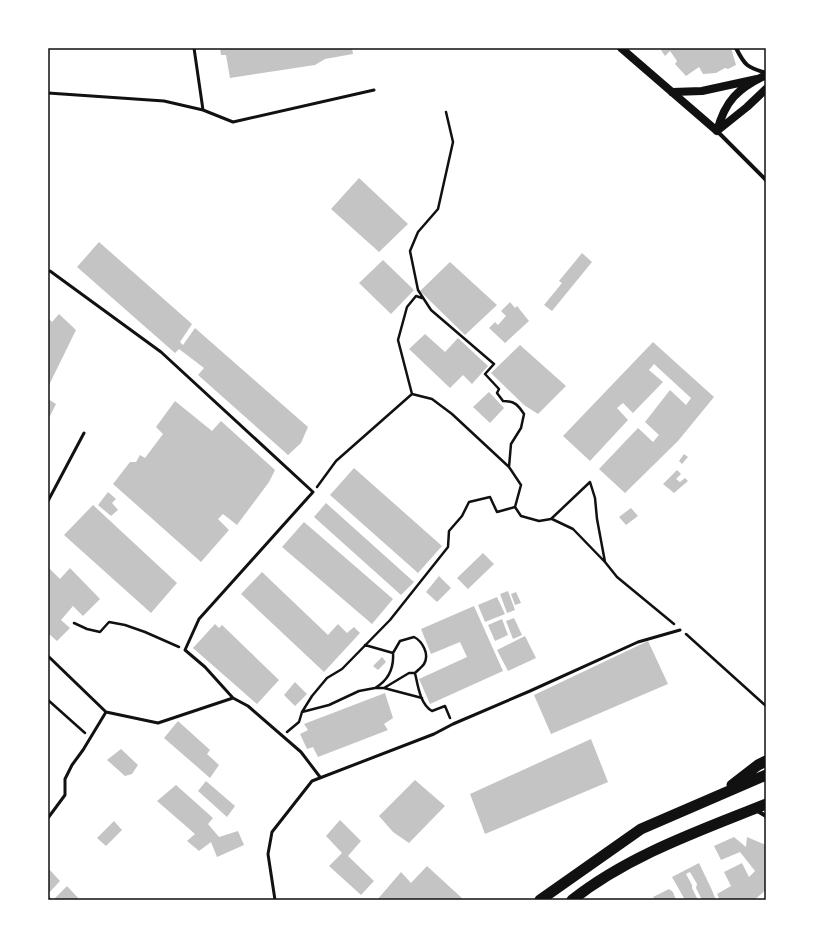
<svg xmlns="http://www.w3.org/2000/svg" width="814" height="948" font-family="'Noto Sans',sans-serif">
  <rect width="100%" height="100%" fill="#fff"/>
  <path fill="#c4c4c4" d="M 220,48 L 352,48 L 353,54 L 325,59 L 315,65 L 230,78 L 226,55 L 221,55 Z
    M 664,48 L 731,48 L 736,65 L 728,69 L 725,68 L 716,73 L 703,74 L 699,67 L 686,76 L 675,64 L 677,61 L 670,51 L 665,56 L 661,50 Z
    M 359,178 L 408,224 L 379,252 L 331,209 Z
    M 99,242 L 192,324 L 180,342 L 183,345 L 195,328 L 308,427 L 301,443 L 288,455 L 198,375 L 204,368 L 179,349 L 175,353 L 77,267 Z
    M 582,253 L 592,262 L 552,311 L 544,305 L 562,283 L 559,281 Z
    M 383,260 L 414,290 L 391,314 L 359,283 Z
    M 450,262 L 497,305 L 465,335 L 420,291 Z
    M 510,302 L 515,308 L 517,306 L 529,321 L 505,343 L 489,328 L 495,322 L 498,325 L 506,316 L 501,311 Z
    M 59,314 L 76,330 L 48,387 L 48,318 L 52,322 Z
    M 425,334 L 445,352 L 458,338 L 488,366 L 472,384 L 463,375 L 450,388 L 409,349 Z
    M 653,342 L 714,397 L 678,441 L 625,493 L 599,469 L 638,428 L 653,442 L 659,435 L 645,422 L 670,390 L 686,405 L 691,398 L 654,364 L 649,370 L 663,382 L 633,413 L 623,403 L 617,408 L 628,420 L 590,461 L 563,436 Z
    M 520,345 L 566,386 L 538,414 L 524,405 L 491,373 Z
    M 489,392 L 504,408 L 490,423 L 473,407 Z
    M 48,399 L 56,404 L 48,420 Z
    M 175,401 L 212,431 L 221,421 L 275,470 L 269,482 L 237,525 L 223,514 L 218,519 L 229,530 L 201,562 L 113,484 L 130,462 L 136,462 L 140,455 L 145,458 L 163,434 L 156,427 Z
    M 684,454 L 688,457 L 682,464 L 679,461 Z
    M 354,468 L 442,546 L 418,573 L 330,495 Z
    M 677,470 L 681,474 L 676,479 L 680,482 L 685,478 L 688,481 L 674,493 L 663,484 Z
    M 108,492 L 116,499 L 112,503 L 118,510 L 111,516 L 98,505 Z
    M 326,503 L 414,582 L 401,595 L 314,517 Z
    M 93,505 L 177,583 L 151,613 L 64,535 Z
    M 631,508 L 638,516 L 626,525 L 619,517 Z
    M 304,522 L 393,599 L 372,624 L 282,547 Z
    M 483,553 L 494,564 L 468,589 L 457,578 Z
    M 48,567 L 60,579 L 70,568 L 100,599 L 83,616 L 73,606 L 61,620 L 70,628 L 57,641 L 48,633 Z
    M 262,572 L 328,635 L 338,624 L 347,633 L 354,627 L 360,633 L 324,672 L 241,594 Z
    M 439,576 L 451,588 L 437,602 L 426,592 Z
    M 508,591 L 515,610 L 507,613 L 500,594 Z
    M 516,592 L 521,603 L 515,605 L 511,594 Z
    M 497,597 L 505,614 L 485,622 L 478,605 Z
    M 474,606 L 503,671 L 430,704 L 419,679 L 467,657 L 460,642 L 431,654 L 421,629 Z
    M 514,618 L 522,635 L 513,639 L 506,621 Z
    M 502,619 L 508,635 L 495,641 L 488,625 Z
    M 215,624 L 219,628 L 222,625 L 279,680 L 257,704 L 193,648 Z
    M 525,636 L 536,658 L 508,671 L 497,650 Z
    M 648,641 L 668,684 L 551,734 L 534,695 Z
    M 382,657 L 386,662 L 378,670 L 373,666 Z
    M 295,682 L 307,694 L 295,706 L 284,695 Z
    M 385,693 L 393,718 L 384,724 L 388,730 L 318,757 L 313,747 L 307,749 L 300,734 L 308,730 L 304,724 Z
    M 178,721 L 210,750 L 207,754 L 219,765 L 210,778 L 164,738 Z
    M 591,739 L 608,782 L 485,834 L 470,794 Z
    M 121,749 L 138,765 L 132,774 L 125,776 L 107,760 Z
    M 415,780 L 445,806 L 409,843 L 393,832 L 379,816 Z
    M 206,781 L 235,806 L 227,817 L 198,791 Z
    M 176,785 L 213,818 L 208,824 L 219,837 L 238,831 L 244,845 L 217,857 L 211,842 L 199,851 L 187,841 L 195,834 L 157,801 Z
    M 340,820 L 361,841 L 348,856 L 374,881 L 361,895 L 329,866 L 342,853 L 326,836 Z
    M 114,821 L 122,830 L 106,846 L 97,838 Z
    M 734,837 L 746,847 L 747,837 L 766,845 L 766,890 L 754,900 L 720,900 L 717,894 L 731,886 L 724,872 L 742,863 L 749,877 L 755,871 L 740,852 L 721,860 L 714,846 Z
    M 699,863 L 711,888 L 716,900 L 702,900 L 696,888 L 697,884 L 690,872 L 686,874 L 692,885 L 692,888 L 698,900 L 685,900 L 672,877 Z
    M 427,866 L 464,900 L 377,900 L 401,872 L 411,883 Z
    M 48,868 L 60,881 L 48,894 Z
    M 67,886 L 80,900 L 48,900 L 48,895 L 53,900 Z
    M 669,889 L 673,892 L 676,900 L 655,900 L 653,897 Z"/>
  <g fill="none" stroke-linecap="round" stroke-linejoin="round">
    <path stroke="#111" stroke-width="2.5" d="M 446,112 L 453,142 L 438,209 L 418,232 L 410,251 L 418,290 L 431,310 L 494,364 L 485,374 L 499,389 L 497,393 L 503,401 C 515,401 518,405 524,414 L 521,428 L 511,444 L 509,467 L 521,485 L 515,507 L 521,516 L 539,521 L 551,519 L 590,482 L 595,498 L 597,519 L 605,562 L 617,577 L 674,624
      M 412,394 L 398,340 L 407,307 L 416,296 L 422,298
      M 317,487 L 336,461 L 412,394 L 432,399 L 452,414 L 509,467
      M 552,519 L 573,529 L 605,562
      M 74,623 L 87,629 L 100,632 L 109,622 L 125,625 L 145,632 L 179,647
      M 686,634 L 766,706
      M 365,645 L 393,653 L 400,641 L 414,637 C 422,641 430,654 424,664 C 422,667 418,670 415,673 C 418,686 420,704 432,711 L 445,706 L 450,718
      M 375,688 C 389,680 394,668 393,653
      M 384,688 L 422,698
      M 48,700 L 85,733
      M 302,712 L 329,705 L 359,691 L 375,688 L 384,688 L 409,673 L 415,673
      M 287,732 L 299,722 L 302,712 L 312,696 L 327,678 L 342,669 L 390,620 L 448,547 L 449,531 L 462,516 L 469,502 L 490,497 L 497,512 L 515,507"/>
    <path stroke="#111" stroke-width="3" d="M 194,48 L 203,110 L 233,122 L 374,90
      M 48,93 L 164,101 L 203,110
      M 50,271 L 161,352 L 313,492 L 199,619 L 185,650 L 205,667 L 233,698
      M 48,501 L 84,433
      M 48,656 L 106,712 L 158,723 L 233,698 L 248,706 L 301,752 L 320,777
      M 48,818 L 65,795 L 65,779 L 72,765 L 83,750 L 106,712
      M 275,900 L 268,854 L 272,832 L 312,781 L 434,734 L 453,724 L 530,691 L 638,642 L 680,630"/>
    <path stroke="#111" stroke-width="4" d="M 736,48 C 745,66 747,67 766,73
      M 717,131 L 766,180
      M 756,810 L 766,816"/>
    <path stroke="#111" stroke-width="8" d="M 621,48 L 717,131
      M 672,92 L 702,91 L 757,79
      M 717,131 C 725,101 738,88 766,75
      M 717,131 L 747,107 L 766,89"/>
    <path stroke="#111" stroke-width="11" d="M 732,785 L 758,765 L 766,761
      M 540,900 L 641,829 L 766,775
      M 572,900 C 629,855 699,831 766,804"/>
  </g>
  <rect width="814" height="948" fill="none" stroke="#ffffff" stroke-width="98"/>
  <rect x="49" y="49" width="716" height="850" fill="none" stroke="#111" stroke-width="1.5"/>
</svg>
